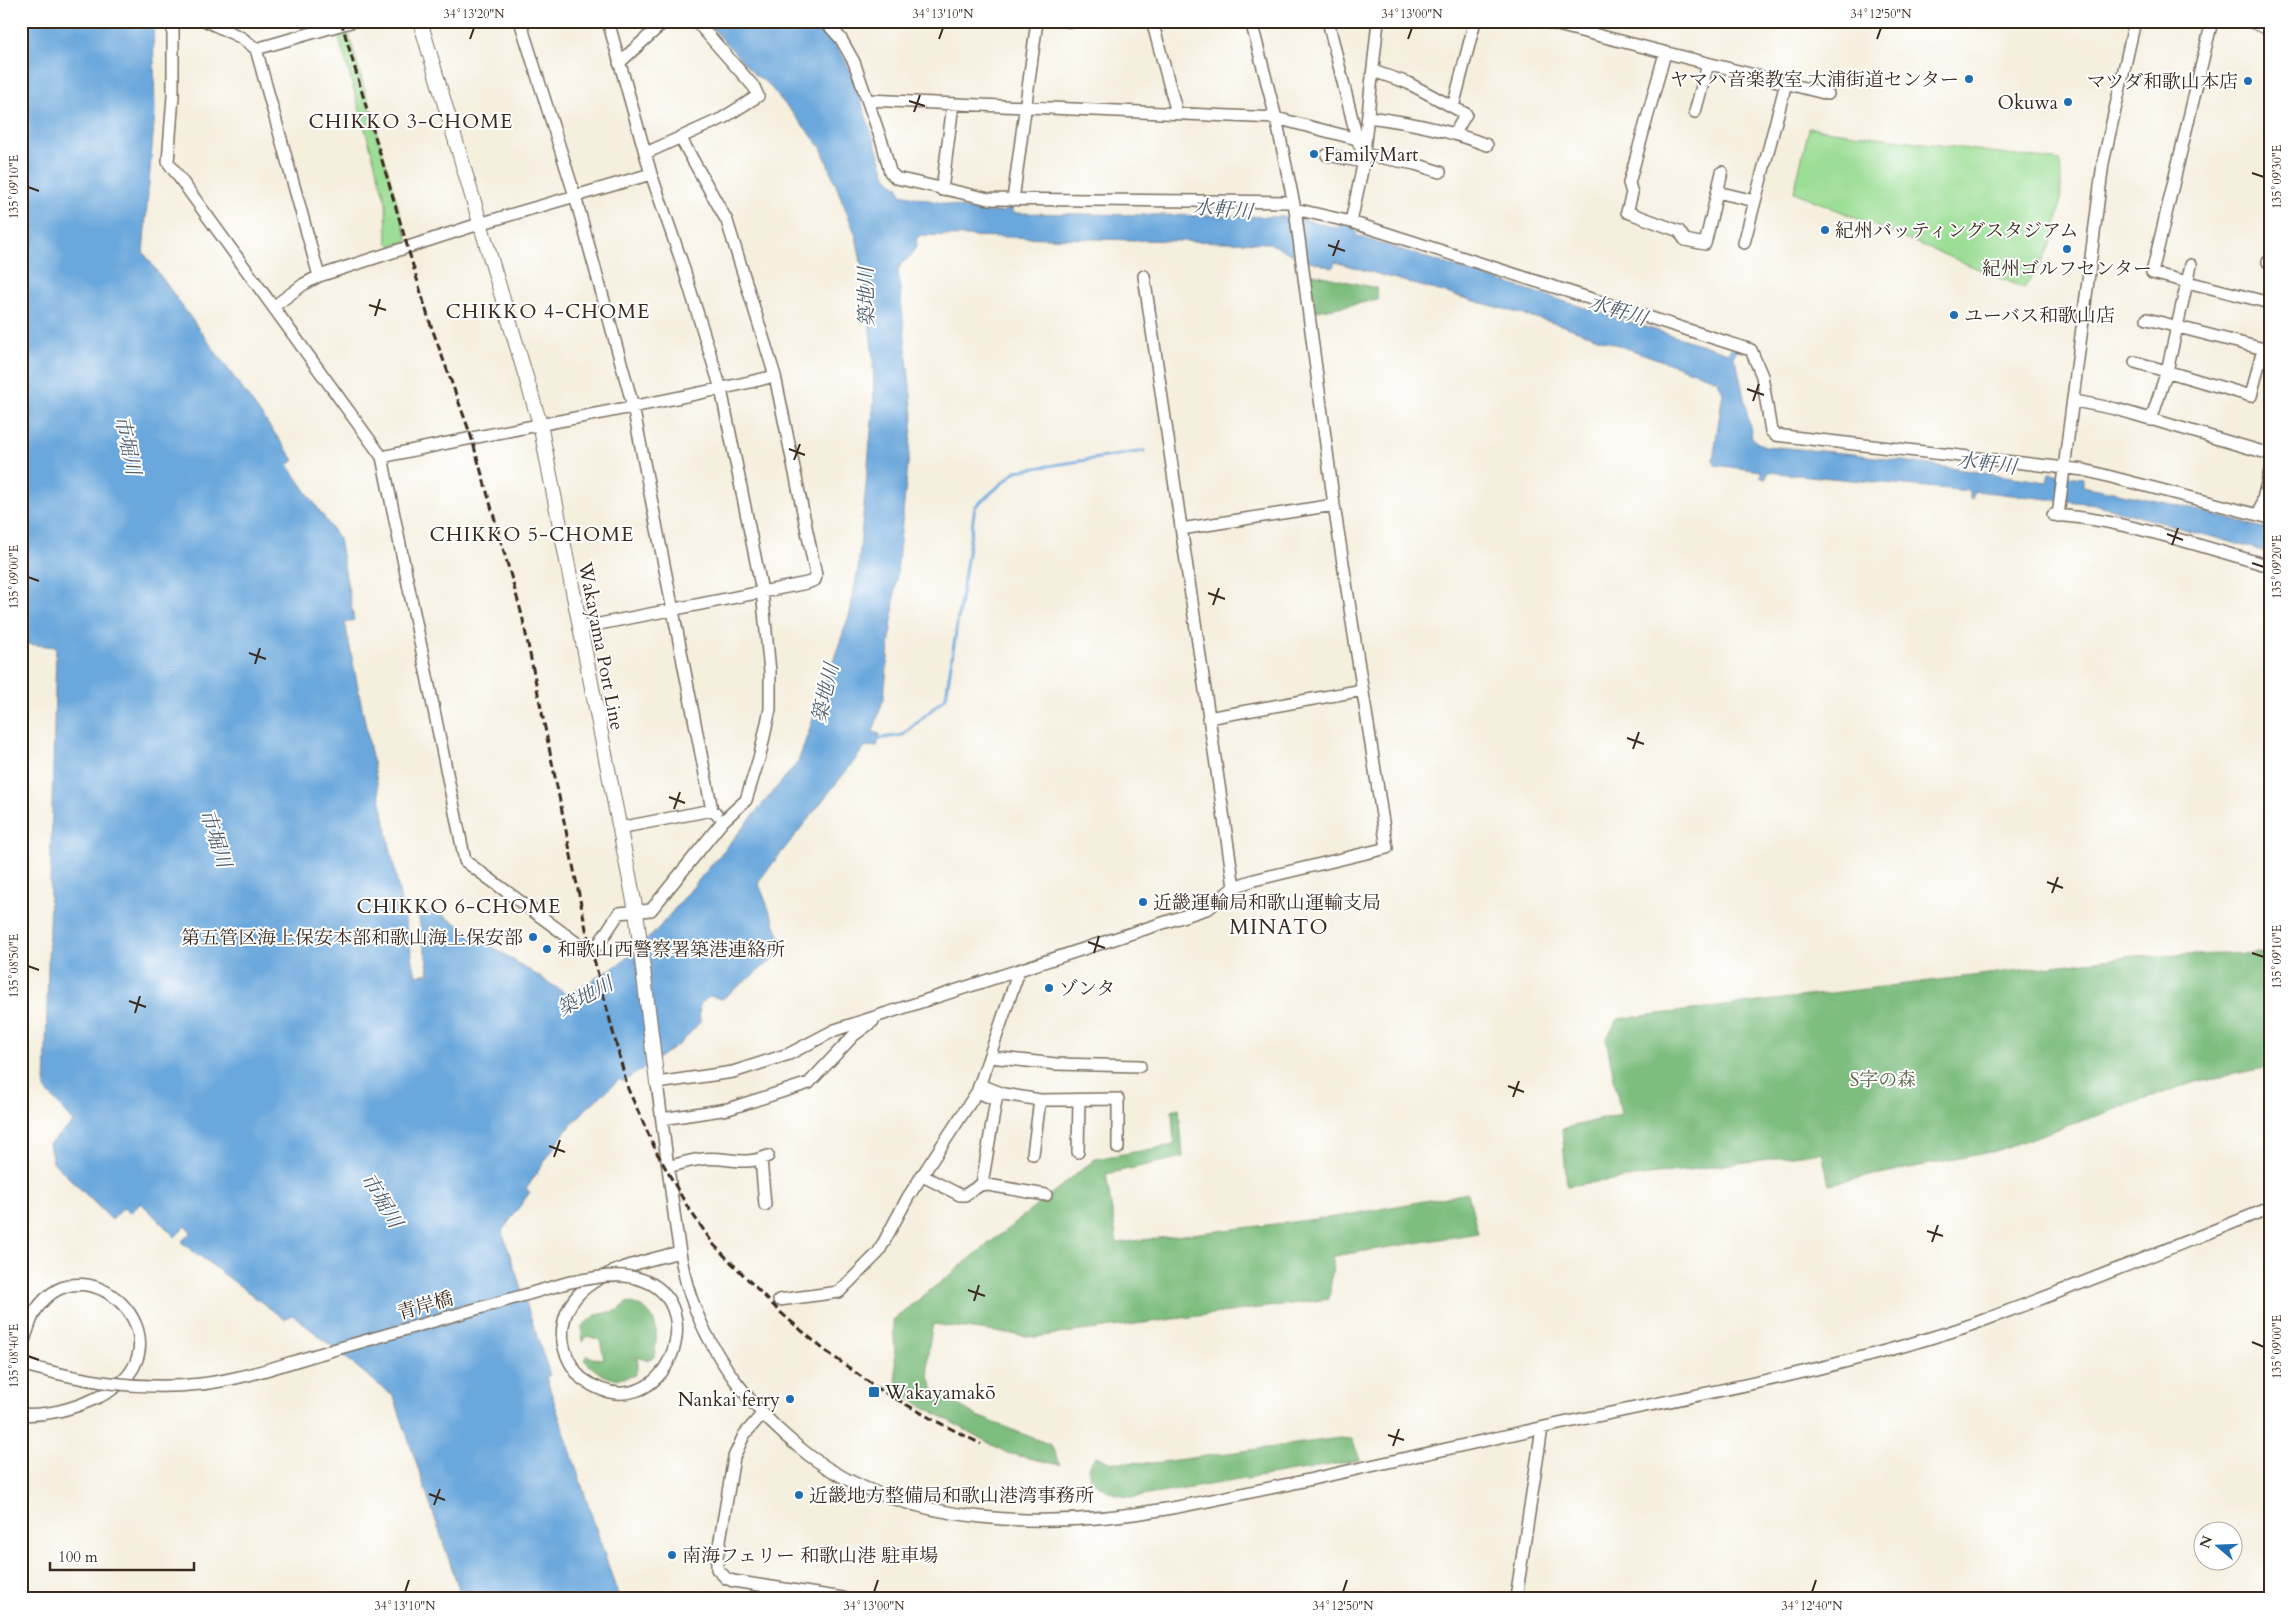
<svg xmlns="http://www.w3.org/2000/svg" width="2291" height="1619" font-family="Cardo,'Noto Serif JP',serif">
  <rect width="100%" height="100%" fill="#fff"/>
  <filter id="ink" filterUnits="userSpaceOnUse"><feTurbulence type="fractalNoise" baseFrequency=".02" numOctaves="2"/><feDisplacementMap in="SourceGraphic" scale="10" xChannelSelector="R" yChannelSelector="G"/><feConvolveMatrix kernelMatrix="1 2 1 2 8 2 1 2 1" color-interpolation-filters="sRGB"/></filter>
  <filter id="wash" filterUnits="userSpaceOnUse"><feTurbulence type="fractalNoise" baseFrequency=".0096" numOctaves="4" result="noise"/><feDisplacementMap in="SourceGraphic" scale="20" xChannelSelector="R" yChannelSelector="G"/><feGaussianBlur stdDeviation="1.12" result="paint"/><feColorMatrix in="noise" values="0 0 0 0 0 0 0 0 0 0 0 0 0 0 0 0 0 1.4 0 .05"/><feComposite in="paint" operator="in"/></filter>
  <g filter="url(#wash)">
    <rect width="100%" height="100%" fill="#f5efde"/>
    <path fill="#9cde95" stroke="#6c845a" d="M 347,28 L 408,241 L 391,246 L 387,242 L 386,202 L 337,31 Z
      M 1809,128 L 2060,161 C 2064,211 2056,248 2024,288 L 1794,192 Z"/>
    <path fill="#7dbd7e" stroke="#5c744e" d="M 1309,273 L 1376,288 L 1378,300 L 1316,311 Z
      M 2270,953 L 2270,1067 L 2195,1082 L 1995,1151 L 1829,1184 L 1822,1152 L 1567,1186 L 1562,1129 L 1621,1114 L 1606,1039 L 1618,1019 L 2136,956 Z
      M 1179,1108 L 1183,1157 L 1106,1174 L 1117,1243 L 1342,1216 L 1468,1193 L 1478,1233 L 1334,1256 L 1329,1299 L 1035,1337 L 933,1324 C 929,1344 923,1372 935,1391 L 977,1416 L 1051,1445 L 1060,1465 L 1007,1453 L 897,1392 L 893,1320 L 1095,1159 L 1174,1145 L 1172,1110 Z
      M 626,1302 C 658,1308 659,1329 654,1357 L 646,1360 L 637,1357 L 638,1365 L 635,1375 C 611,1383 602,1377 584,1360 L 588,1355 L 592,1358 L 604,1359 L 600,1340 L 587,1336 L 583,1342 L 582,1326 L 596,1315 L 620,1310 Z
      M 1340,1438 L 1352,1439 L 1360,1460 L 1136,1497 C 1113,1497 1110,1491 1091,1481 C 1087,1470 1089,1464 1096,1456 L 1110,1462 L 1154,1463 Z"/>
    <path fill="#6ba7dc" stroke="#53687d" d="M 21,21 L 153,21 L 155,112 L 143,252 L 294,460 L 288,465 L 339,539 L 354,620 L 345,623 L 416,976 L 429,973 L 418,914 L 435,910 L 568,995 L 621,963 L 656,931 L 798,762 L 850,613 L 858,569 L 874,400 L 873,358 L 865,282 L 856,236 L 821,147 L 767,83 L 754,74 L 706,21 L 817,21 L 842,55 L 851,71 L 886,176 L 891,182 L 898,186 L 901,194 L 983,212 L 1004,212 L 1006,206 L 1012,206 L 1012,213 L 1295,217 L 1337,228 L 1342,223 L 1355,228 L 1357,236 L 1728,353 L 1732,347 L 1737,350 L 1733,357 L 1737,364 L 1752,437 L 1756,442 L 1765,446 L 1854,454 L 2047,482 L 2049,473 L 2083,478 L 2083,486 L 2181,506 L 2270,530 L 2270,553 L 2095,504 L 1975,491 L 1972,499 L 1970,499 L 1970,491 L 1767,472 L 1766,479 L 1761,478 L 1761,471 L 1715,465 L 1713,460 L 1723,392 L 1717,380 L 1561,325 L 1335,262 L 1333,268 L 1300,258 L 1269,243 L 920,235 L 916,240 L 917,245 L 911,256 L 901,264 L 898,270 L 913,416 L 884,697 L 873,732 L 880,734 L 877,747 L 866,746 L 758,882 L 785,950 L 722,999 L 710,996 L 699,1005 L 700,1022 L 681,1043 L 623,1082 L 620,1079 L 587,1108 L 564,1133 L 526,1189 L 530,1192 L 502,1231 L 550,1375 L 546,1377 L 619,1598 L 462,1598 L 394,1397 L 293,1315 L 284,1319 L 181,1242 L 191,1232 L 186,1226 L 175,1237 L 141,1203 L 130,1213 L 123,1208 L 112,1220 L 53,1162 L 49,1144 L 74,1122 L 45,1089 L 56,647 L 27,644 L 21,444 Z"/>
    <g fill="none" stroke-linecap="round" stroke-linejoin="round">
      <path stroke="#6ba7dc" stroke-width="3" d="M 875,739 L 903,735 L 946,697 L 975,507 L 1016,471 L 1144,451"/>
    </g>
  </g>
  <g filter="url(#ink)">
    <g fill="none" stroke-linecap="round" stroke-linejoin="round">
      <defs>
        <path id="minor" d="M 173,21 L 173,96 L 168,162 L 382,457 L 465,861 L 582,947 L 598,945 L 619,913 L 651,910 L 723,821 L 746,800 L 760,755 L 770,709 L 770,672 L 762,591 L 721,389 L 681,260 L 651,174 L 608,21
          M 206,21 L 242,38 L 256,49 L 319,276
          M 520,21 L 575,196 L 633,406 L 712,810
          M 825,21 L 841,39 L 854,62 L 883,145 L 890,172 L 896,178 L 989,199 L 1293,202
          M 1067,21 L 1081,21
          M 1152,21 L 1177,113
          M 1251,21 L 1276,118 L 1295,209 L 1334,505 L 1387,848 L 1254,880 L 1234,887 L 1209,908 L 835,1030 L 789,1054 L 733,1072 L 657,1083 C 662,1121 667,1160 672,1198 C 676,1227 679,1256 687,1285 C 707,1353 753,1413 810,1456 C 905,1528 1053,1529 1166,1509 C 1207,1502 1248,1492 1290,1484 C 1372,1466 1454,1447 1536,1429 C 1673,1399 1810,1376 1943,1334 C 1974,1325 2004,1312 2035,1301 C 2114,1271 2192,1239 2270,1208
          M 1328,21 L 1357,139
          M 1542,21 L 1828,94
          M 2212,21 L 2152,273 L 2270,303
          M 256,49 L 354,21
          M 1665,53 L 1629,183 L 1632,193 L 1627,212 L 1679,231 L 1685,240 L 1705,244 L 1722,172
          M 619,63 L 665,21
          M 1373,71 L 1408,83 L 1466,114 L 1455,133
          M 868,100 L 1276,118 L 1357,139 L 1363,153
          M 1453,107 L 1475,21
          M 1695,112 L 1708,64
          M 1368,117 C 1409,122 1448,130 1487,145
          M 646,153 L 723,118 L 758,96 L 754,87 L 696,21
          M 1363,154 L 1415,164 L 1440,172
          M 1327,155 L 1363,162
          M 942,190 L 953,104
          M 1717,192 L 1755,201
          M 1013,200 L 1037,21
          M 1295,209 L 1351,222 L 1751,350 L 1762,376 L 1771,431 L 1775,435 L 2084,470 L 2270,518
          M 1351,222 L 1362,170 L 1378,21
          M 1744,243 L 1786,83
          M 2268,262 L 2270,263
          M 1144,276 L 1234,887
          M 273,307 L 304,284 L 319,276 L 479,224 L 651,174
          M 2147,319 L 2268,350
          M 2135,362 L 2251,396 L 2263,348
          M 2075,401 L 2116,409 L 2270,454
          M 2151,420 L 2167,371 L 2191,265
          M 382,457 C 513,427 645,408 775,376
          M 2053,515 C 2123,519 2202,547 2270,566
          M 2259,515 L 2270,471
          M 2058,516 L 2103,163 L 2135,21
          M 1181,529 L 1334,505
          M 579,628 L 807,583 L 815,580 L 816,575 L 775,376 L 727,221 L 680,137
          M 1208,718 L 1363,690
          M 619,828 L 712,810 L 716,814
          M 990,1057 L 1056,1064 L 1140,1066
          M 980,1085 L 1004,1094 L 1040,1100 L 1118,1099 L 1118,1148
          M 977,1092 L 996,1100 L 982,1184
          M 662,1119 L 728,1109 L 809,1083 L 854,1035 L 873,1021
          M 1078,1152 L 1079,1100
          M 1033,1154 L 1040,1100
          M 761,1159 L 765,1205
          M 668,1167 C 679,1164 691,1160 702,1159 C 726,1156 743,1167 768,1156
          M 921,1175 L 960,1195 L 965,1195 L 982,1184 L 1046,1195
          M 779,1300 L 839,1292 L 878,1253 L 908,1197 L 977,1092 L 1019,971
          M 21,1349 C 26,1337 29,1321 36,1310 C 88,1232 205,1353 92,1400 C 71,1409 44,1416 21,1414
          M 581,1378 C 568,1363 560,1346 563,1326 C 571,1274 637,1264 679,1252
          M 763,1413 L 744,1435 L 734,1457 L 717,1558 L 717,1569 L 726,1578 L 733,1581 L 843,1598
          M 1516,1598 L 1542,1428"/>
        <path id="major" d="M 420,21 L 540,424 L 636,911 L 657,1083
          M 2252,21 L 2270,28"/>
      </defs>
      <use href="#minor" stroke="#7c6f61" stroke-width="14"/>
      <use href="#major" stroke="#7c6f61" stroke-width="16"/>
      <use href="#minor" stroke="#fff" stroke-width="11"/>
      <use href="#major" stroke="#fff" stroke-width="14"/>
      <path stroke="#3b2a1e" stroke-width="3" stroke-dasharray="8 4" stroke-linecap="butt" d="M 341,21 L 429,320 L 471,436 L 522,615 L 586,929 L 628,1089 L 657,1153 L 687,1206 L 714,1245 L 780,1312 L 823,1349 L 877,1388 L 930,1418 L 981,1444"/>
      <defs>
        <path id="minor-bridge" d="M 21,1364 C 82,1381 137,1391 201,1384 C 245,1379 290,1362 333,1350 C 412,1327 491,1305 570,1282 C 590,1279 611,1273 631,1277 C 720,1292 665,1440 581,1378"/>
      </defs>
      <use href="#minor-bridge" stroke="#7c6f61" stroke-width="14" stroke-linecap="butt"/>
      <use href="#minor-bridge" stroke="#fff" stroke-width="11"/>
    </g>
  </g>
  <path fill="none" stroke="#3b2a1e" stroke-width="2" d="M 470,39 L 474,28M 939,39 L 943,28M 1408,39 L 1412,28M 1877,39 L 1881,28M 909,101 L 925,106M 914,112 L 920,95M 2252,173 L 2264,177M 28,187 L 39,191M 1328,245 L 1345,251M 1333,256 L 1339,240M 369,305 L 386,310M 375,316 L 380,299M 1747,389 L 1764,395M 1753,401 L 1759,384M 789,449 L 805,455M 794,460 L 800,444M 2167,534 L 2183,540M 2172,545 L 2178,528M 2252,563 L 2264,567M 28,577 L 39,581M 1208,593 L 1225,599M 1213,605 L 1219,588M 249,653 L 266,659M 255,664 L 260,648M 1627,738 L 1644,744M 1633,749 L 1639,732M 669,797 L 685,803M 674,809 L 680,792M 2047,882 L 2063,888M 2052,893 L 2058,877M 1088,942 L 1105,948M 1094,953 L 1099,936M 2252,953 L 2264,957M 28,966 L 39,970M 129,1001 L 146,1007M 135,1013 L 140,996M 1508,1086 L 1524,1092M 1513,1097 L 1519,1081M 549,1146 L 565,1152M 554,1157 L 560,1140M 1927,1231 L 1943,1236M 1932,1242 L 1938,1225M 968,1290 L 985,1296M 974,1301 L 979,1285M 2252,1342 L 2264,1347M 28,1356 L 39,1360M 1388,1435 L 1404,1440M 1393,1446 L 1399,1429M 429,1494 L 445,1500M 434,1505 L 440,1489M 405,1592 L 409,1580M 874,1592 L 878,1580M 1343,1592 L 1347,1580M 1812,1592 L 1816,1580"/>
  <g fill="#1f6fb2" stroke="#fff" stroke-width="2">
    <circle cx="1969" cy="79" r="5"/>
    <circle cx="2248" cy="81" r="5"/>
    <circle cx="2068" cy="102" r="5"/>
    <circle cx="1314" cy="154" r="5"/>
    <circle cx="1825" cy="230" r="5"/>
    <circle cx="2067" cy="249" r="5"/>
    <circle cx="1954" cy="315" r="5"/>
    <circle cx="1143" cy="902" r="5"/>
    <circle cx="533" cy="937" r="5"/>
    <circle cx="547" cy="949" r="5"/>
    <circle cx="1049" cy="988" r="5"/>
    <rect x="868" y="1386" width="12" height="12" rx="2.5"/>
    <circle cx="790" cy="1399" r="5"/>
    <circle cx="799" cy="1495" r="5"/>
    <circle cx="672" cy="1555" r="5"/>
  </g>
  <g text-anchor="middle" stroke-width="4" stroke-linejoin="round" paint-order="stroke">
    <g font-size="19" fill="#3b2a1e" stroke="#fff" text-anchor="start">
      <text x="1959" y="86" text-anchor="end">ヤマハ音楽教室 大浦街道センター</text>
      <text x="2238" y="88" text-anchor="end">マツダ和歌山本店</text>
      <text x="2058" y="109" text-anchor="end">Okuwa</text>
      <text x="1324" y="161">FamilyMart</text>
      <text x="1835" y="237">紀州バッティングスタジアム</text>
      <text x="2067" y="275" text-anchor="middle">紀州ゴルフセンター</text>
      <text x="1964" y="322">ユーバス和歌山店</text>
      <text x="1153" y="909">近畿運輸局和歌山運輸支局</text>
      <text x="523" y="944" text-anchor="end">第五管区海上保安本部和歌山海上保安部</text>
      <text x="557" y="956">和歌山西警察署築港連絡所</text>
      <text x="1059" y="995">ゾンタ</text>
      <text x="885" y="1399">Wakayamakō</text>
      <text x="780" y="1406" text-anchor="end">Nankai ferry</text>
      <text x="809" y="1502">近畿地方整備局和歌山港湾事務所</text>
      <text x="682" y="1562">南海フェリー 和歌山港 駐車場</text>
    </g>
    <g font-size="19" fill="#3b2a1e" stroke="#fff">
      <text transform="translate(602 646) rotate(79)" y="7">Wakayama Port Line</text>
      <text transform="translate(425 1305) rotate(-16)" y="7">青岸橋</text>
    </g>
    <g font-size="19" fill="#586042" stroke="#fff">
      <text x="1883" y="1086">S字の森</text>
    </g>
    <g font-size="20" letter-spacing="1" fill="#3b2a1e" stroke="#fff">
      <text x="411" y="128">CHIKKO 3-CHOME</text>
      <text x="548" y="318">CHIKKO 4-CHOME</text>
      <text x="532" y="541">CHIKKO 5-CHOME</text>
      <text x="459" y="913">CHIKKO 6-CHOME</text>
    </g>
    <g font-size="20" font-style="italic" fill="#4e5c6a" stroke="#fff">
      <text transform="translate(1223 209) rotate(5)" y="7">水軒川</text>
      <text transform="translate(866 297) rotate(-91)" y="7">築地川</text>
      <text transform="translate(1618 310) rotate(17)" y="7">水軒川</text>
      <text transform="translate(128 445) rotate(78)" y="7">市堀川</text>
      <text transform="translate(1987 463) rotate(7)" y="7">水軒川</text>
      <text transform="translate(825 693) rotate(-77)" y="7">築地川</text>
      <text transform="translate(216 838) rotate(72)" y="7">市堀川</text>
      <text transform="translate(585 996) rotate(-28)" y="7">築地川</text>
      <text transform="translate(382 1200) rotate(59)" y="7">市堀川</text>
    </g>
    <g font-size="21" letter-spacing="1" fill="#3b2a1e" stroke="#fff">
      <text x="1279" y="934">MINATO</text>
    </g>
  </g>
  <rect width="2291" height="1619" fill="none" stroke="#fff" stroke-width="55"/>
  <g transform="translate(2218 1546) rotate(289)"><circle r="24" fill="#ffffff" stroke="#b1aaa5"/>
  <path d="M0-4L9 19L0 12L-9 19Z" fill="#1f6fb2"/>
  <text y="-8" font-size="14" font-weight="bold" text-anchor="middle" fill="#3b2a1e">N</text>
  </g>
  <path d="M50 1562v8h144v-8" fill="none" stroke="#3b2a1e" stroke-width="2.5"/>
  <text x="58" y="1562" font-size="15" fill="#3b2a1e" stroke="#ffffff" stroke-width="4" paint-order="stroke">100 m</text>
  <rect x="28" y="28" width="2236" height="1564" fill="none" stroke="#3b2a1e" stroke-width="2"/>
  <g font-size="12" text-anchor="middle" fill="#3b2a1e">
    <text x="474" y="18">34°13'20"N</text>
    <text x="943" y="18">34°13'10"N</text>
    <text x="1412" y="18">34°13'00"N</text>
    <text x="1881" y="18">34°12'50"N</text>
    <text transform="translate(2277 177) rotate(-90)" y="4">135°09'30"E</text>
    <text transform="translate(14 187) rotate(-90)" y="4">135°09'10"E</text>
    <text transform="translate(2277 567) rotate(-90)" y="4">135°09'20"E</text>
    <text transform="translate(14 577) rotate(-90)" y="4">135°09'00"E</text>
    <text transform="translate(2277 957) rotate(-90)" y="4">135°09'10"E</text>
    <text transform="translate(14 966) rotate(-90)" y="4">135°08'50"E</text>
    <text transform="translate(2277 1347) rotate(-90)" y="4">135°09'00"E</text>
    <text transform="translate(14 1356) rotate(-90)" y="4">135°08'40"E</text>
    <text x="405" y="1610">34°13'10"N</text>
    <text x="874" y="1610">34°13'00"N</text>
    <text x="1343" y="1610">34°12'50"N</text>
    <text x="1812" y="1610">34°12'40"N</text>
  </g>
</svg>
